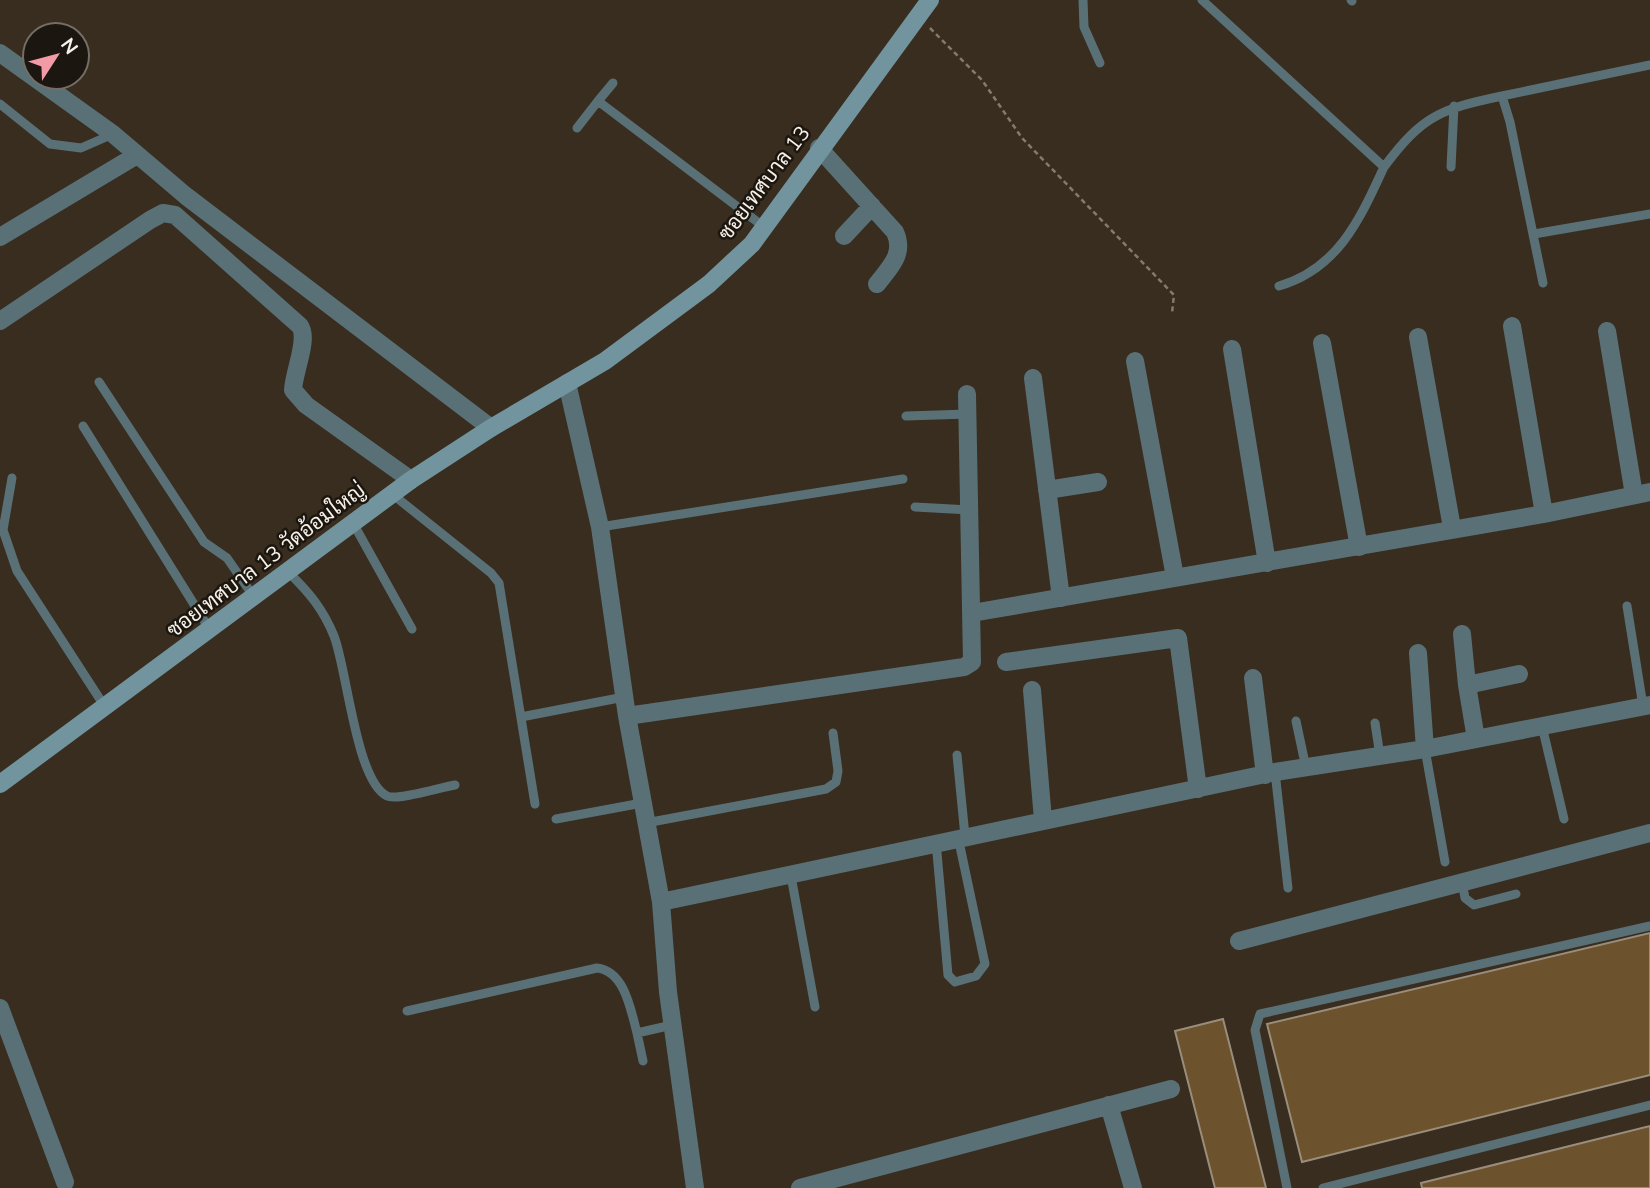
<svg xmlns="http://www.w3.org/2000/svg" width="1650" height="1188" font-family="'Nunito Sans',Sarabun,sans-serif">
  <rect width="100%" height="100%" fill="#382d1e"/>
  <path fill="#6c522d" stroke="#9a8d7b" stroke-width="2" d="M 1650,933 L 1650,1075 L 1302,1162 L 1267,1024 Z
    M 1223,1019 L 1266,1188 L 1215,1188 L 1175,1031 Z
    M 1650,1126 L 1650,1188 L 1422,1188 L 1421,1183 Z"/>
  <g fill="none" stroke-linecap="round" stroke-linejoin="round">
    <path stroke="#847a6d" stroke-width="2.5" stroke-dasharray="5 3.5" stroke-linecap="butt" d="M 930,28 L 982,80 L 1022,138 L 1174,295 L 1172,313"/>
    <path stroke="#5a7077" stroke-width="9" d="M 1083,0 L 1084,27 L 1100,63
      M 1202,0 L 1384,167 C 1422,116 1440,109 1502,96 L 1510,122 L 1543,283
      M 1351,0 L 1352,1
      M 613,83 L 598,101 L 764,227
      M 1502,96 L 1650,65
      M 0,104 L 50,144 L 81,148 L 113,134
      M 577,128 L 598,101
      M 1451,167 L 1454,106
      M 1534,234 L 1650,214
      M 1279,286 C 1338,269 1360,219 1384,167
      M 99,382 L 204,542 L 227,558 L 254,597
      M 906,416 L 968,414
      M 83,426 L 210,630
      M 12,478 L 3,530 L 17,571 L 105,707
      M 392,494 L 491,573 L 499,583 L 535,804
      M 915,507 L 970,510
      M 353,523 L 412,629
      M 600,527 L 903,479
      M 288,572 C 309,592 323,609 334,636 C 347,669 356,781 387,796 C 397,801 442,787 455,785
      M 1627,606 L 1643,706
      M 521,717 L 624,697
      M 1296,721 L 1306,768
      M 1375,723 L 1380,756
      M 1542,726 L 1564,819
      M 1425,749 L 1445,862
      M 957,755 L 965,836
      M 1275,772 L 1288,888
      M 556,819 L 642,803
      M 646,823 L 826,789 L 836,782 L 838,771 L 833,733
      M 936,842 L 948,975 L 955,982 L 976,976 L 985,964 L 958,837
      M 791,876 L 815,1007
      M 1462,882 L 1465,898 L 1474,905 L 1516,894
      M 407,1011 L 597,968 C 625,971 631,1011 637,1033
      M 643,1061 L 637,1033 L 672,1025
      M 1287,1188 L 1255,1030 L 1260,1014 L 1650,926
      M 1323,1188 L 1650,1105"/>
    <path stroke="#5a7077" stroke-width="18" d="M 0,53 L 113,134 L 186,196 L 491,428
      M 819,148 L 895,232 C 905,254 890,267 877,284
      M 844,236 L 872,206
      M 0,237 L 137,155
      M 0,321 L 150,220 L 163,213 L 175,215 L 300,326 C 309,339 294,371 293,390 L 306,405 L 411,480
      M 1512,326 L 1544,514
      M 1607,331 L 1634,495
      M 1418,337 L 1452,528
      M 1322,343 L 1359,547
      M 1232,349 L 1267,563
      M 1135,361 L 1175,577
      M 1033,378 L 1061,598
      M 567,383 L 600,527 L 627,716 L 661,902 L 668,992 L 695,1188
      M 1047,490 L 1098,482
      M 972,613 L 1544,514 L 1650,492
      M 1462,634 L 1467,685
      M 1418,653 L 1425,749
      M 1006,662 L 1178,638 L 1198,789
      M 1253,678 L 1265,775
      M 1032,690 L 1043,820
      M 627,716 L 964,667 L 972,662 L 967,394
      M 1476,739 L 1467,685 L 1519,674
      M 661,902 L 1275,772 L 1425,749 L 1650,705
      M 1239,941 L 1650,833
      M 0,1008 L 65,1182
      M 1109,1105 L 1133,1188
      M 800,1188 L 1171,1089"/>
    <path stroke="#71949f" stroke-width="18" d="M 0,784 L 411,480 L 491,428 L 605,361 L 709,284 L 752,244 L 930,0"/>
  </g>
  <g text-anchor="middle" stroke-width="5" stroke-linejoin="round" paint-order="stroke">
    <g font-size="21" fill="#f8f1e7" stroke="#1b1610">
      <text transform="translate(764 183) rotate(-53)" y="7">ซอยเทศบาล 13</text>
      <text transform="translate(266 560) rotate(-37)" y="7">ซอยเทศบาล 13 วัดอ้อมใหญ่</text>
    </g>
  </g>
  <g transform="translate(56 56) rotate(54)"><circle r="33" fill="#1b1610" stroke="#736e66" stroke-width="2"/>
  <path d="M0-5L12 26L0 18L-12 26Z" fill="#f39aa7"/>
  <text y="-10" font-size="19" font-weight="bold" text-anchor="middle" fill="#f8f1e7">N</text>
  </g>
</svg>
